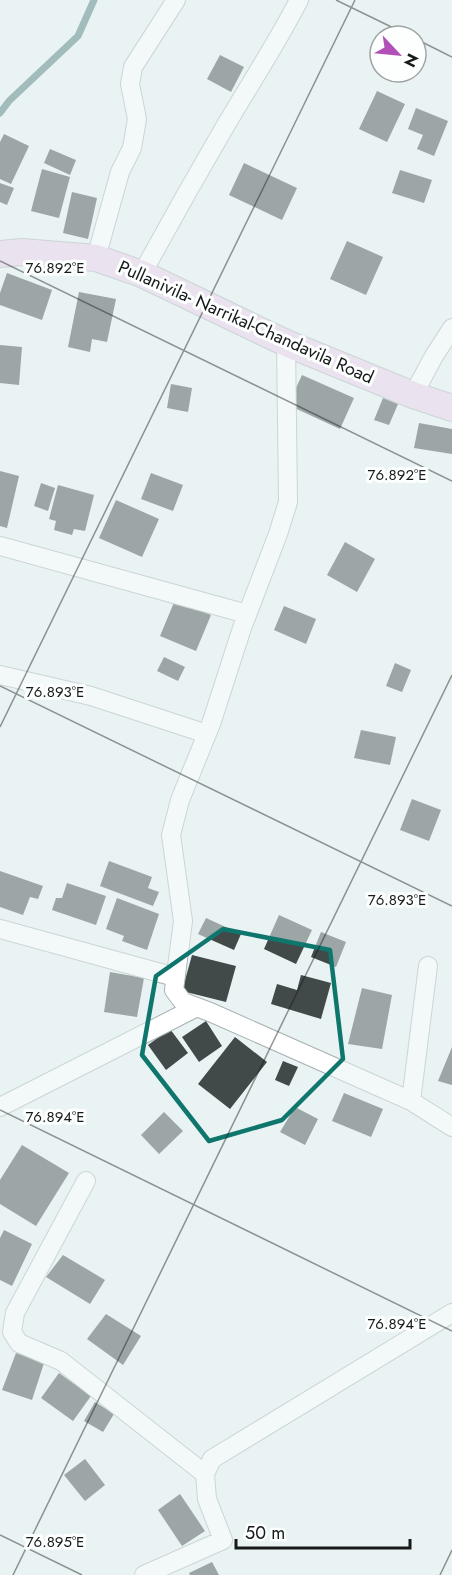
<svg xmlns="http://www.w3.org/2000/svg" width="452" height="1575" font-family="Jost,sans-serif">
  <rect width="100%" height="100%" fill="#eaf3f3"/>
  <g fill="none" stroke-linecap="round" stroke-linejoin="round">
    <path stroke="#4c7b7b" stroke-width="7" d="M 0,113 L 9,101 L 78,36 L 94,0"/>
  </g>
  <path fill="#414949" d="M 220,55 L 244,67 L 231,92 L 207,79 Z
    M 377,91 L 405,104 L 387,142 L 359,129 Z
    M 416,108 L 448,121 L 434,156 L 417,149 L 423,135 L 408,129 Z
    M 4,134 L 29,146 L 11,184 L 0,179 L 0,142 Z
    M 50,149 L 76,160 L 70,175 L 44,163 Z
    M 244,163 L 297,188 L 282,220 L 229,195 Z
    M 42,169 L 70,177 L 59,218 L 31,211 Z
    M 400,170 L 432,180 L 424,203 L 392,193 Z
    M 0,183 L 14,188 L 7,205 L 0,202 Z
    M 72,192 L 97,198 L 88,239 L 63,233 Z
    M 347,241 L 383,257 L 366,295 L 330,279 Z
    M 7,273 L 52,290 L 42,320 L 0,305 L 0,293 Z
    M 79,292 L 116,299 L 107,342 L 92,339 L 90,352 L 68,347 Z
    M 0,345 L 22,347 L 19,385 L 0,383 Z
    M 302,375 L 354,398 L 340,429 L 288,405 Z
    M 171,384 L 192,388 L 188,412 L 167,408 Z
    M 383,398 L 398,404 L 389,425 L 374,420 Z
    M 419,423 L 452,429 L 452,454 L 414,448 Z
    M 0,471 L 19,476 L 7,528 L 0,526 Z
    M 151,473 L 183,485 L 173,511 L 141,499 Z
    M 41,483 L 55,488 L 48,511 L 34,506 Z
    M 58,485 L 94,495 L 85,531 L 74,529 L 72,535 L 54,530 L 56,521 L 49,519 Z
    M 116,500 L 159,519 L 142,557 L 99,538 Z
    M 345,542 L 375,559 L 357,592 L 327,575 Z
    M 175,600 L 211,615 L 196,651 L 160,636 Z
    M 284,606 L 316,619 L 306,644 L 274,630 Z
    M 164,657 L 185,667 L 178,681 L 157,671 Z
    M 395,663 L 411,670 L 402,692 L 386,686 Z
    M 361,730 L 396,737 L 390,765 L 354,758 Z
    M 412,799 L 441,810 L 429,841 L 400,830 Z
    M 109,861 L 152,877 L 148,888 L 159,892 L 153,906 L 100,886 Z
    M 0,871 L 43,886 L 38,899 L 30,897 L 23,915 L 0,907 Z
    M 67,883 L 106,896 L 96,925 L 52,910 L 56,898 L 62,898 Z
    M 117,898 L 159,914 L 147,950 L 122,941 L 124,936 L 106,929 Z
    M 279,915 L 312,930 L 296,964 L 264,949 Z
    M 206,918 L 241,934 L 234,950 L 198,934 Z
    M 321,932 L 346,942 L 336,967 L 311,957 Z
    M 192,955 L 236,966 L 226,1002 L 182,991 Z
    M 110,972 L 144,978 L 137,1017 L 104,1012 Z
    M 301,975 L 331,983 L 321,1019 L 271,1004 L 277,984 L 297,990 Z
    M 362,988 L 392,995 L 382,1049 L 348,1044 Z
    M 206,1021 L 222,1046 L 199,1062 L 182,1037 Z
    M 170,1029 L 188,1053 L 166,1070 L 148,1045 Z
    M 235,1037 L 267,1062 L 230,1109 L 198,1084 Z
    M 452,1047 L 452,1085 L 438,1081 Z
    M 283,1061 L 298,1067 L 289,1086 L 275,1080 Z
    M 344,1093 L 383,1109 L 371,1137 L 332,1121 Z
    M 295,1107 L 318,1119 L 305,1145 L 280,1132 Z
    M 164,1112 L 183,1131 L 159,1154 L 141,1135 Z
    M 22,1145 L 69,1173 L 36,1226 L 0,1204 L 0,1180 Z
    M 4,1230 L 32,1244 L 12,1286 L 0,1280 L 0,1238 Z
    M 63,1255 L 105,1280 L 90,1304 L 46,1277 Z
    M 106,1314 L 141,1336 L 123,1365 L 87,1339 Z
    M 16,1353 L 44,1363 L 32,1400 L 2,1390 Z
    M 59,1373 L 91,1396 L 73,1421 L 41,1398 Z
    M 95,1402 L 114,1414 L 103,1432 L 84,1421 Z
    M 85,1459 L 105,1485 L 85,1501 L 64,1475 Z
    M 180,1494 L 205,1531 L 182,1546 L 158,1510 Z
    M 212,1562 L 219,1575 L 190,1575 L 189,1573 Z"/>
  <g fill="none" stroke-linecap="round" stroke-linejoin="round">
    <defs>
      <path id="street" d="M 96,258 L 120,172 L 132,148 L 137,119 L 130,84 L 133,67 L 176,0
        M 142,274 C 168,226 195,178 223,130 C 248,87 276,45 299,0
        M 286,343 L 288,502 L 278,534 L 242,628 L 211,724 L 180,800 L 171,835 L 183,921 L 174,990 L 183,1002 L 210,1012 L 411,1101 L 452,1127
        M 413,395 L 434,356 L 452,328
        M 0,546 L 247,614
        M 0,675 L 91,696 L 207,734
        M 0,929 L 175,977
        M 411,1101 L 428,966
        M 0,1107 L 195,1008
        M 86,1181 L 15,1313 L 12,1332 L 19,1343 L 61,1361 L 205,1474 L 212,1459 L 452,1313
        M 144,1575 L 223,1540 L 207,1499 L 205,1474"/>
      <path id="secondary" d="M 0,254 L 22,252 L 96,258 L 142,274 L 286,343 L 413,395 L 452,408"/>
    </defs>
    <use href="#street" stroke="#a9b2b2" stroke-width="20"/>
    <use href="#secondary" stroke="#a9b2b2" stroke-width="28"/>
    <use href="#street" stroke="#fff" stroke-width="18"/>
    <use href="#secondary" stroke="#eacfec" stroke-width="26"/>
  </g>
  <path d="M0 0H452V1575H0ZM 223,929 L 330,950 L 343,1059 L 282,1120 L 209,1141 L 142,1055 L 156,976 Z" fill="#eaf3f3" fill-opacity=".55" fill-rule="evenodd"/>
  <path fill="none" stroke="#0f766e" stroke-width="4.5" stroke-linejoin="round" d="M 223,929 L 330,950 L 343,1059 L 282,1120 L 209,1141 L 142,1055 L 156,976 Z"/>
  <path fill="none" stroke="#171a1a" stroke-width="1.5" stroke-opacity="0.45" d="M 336,0 L 410,36M 416,39 L 452,57M 0,261 L 452,481M 0,686 L 452,906M 0,727 L 355,0M 0,1110 L 452,1331M 0,1535 L 82,1575M 13,1575 L 452,675M 440,1575 L 452,1550"/>
  <g text-anchor="middle" stroke-width="6" stroke-linejoin="round" paint-order="stroke">
    <g font-size="18" fill="#171a1a" stroke="#fdffff">
      <text transform="translate(246 322) rotate(24)" y="6">Pullanivila- Narrikal-Chandavila Road</text>
    </g>
  </g>
  <g font-size="15" text-anchor="middle" fill="#171a1a" stroke="#fdffff" stroke-width="6" stroke-linejoin="round" paint-order="stroke">
    <text x="55" y="273">76.892°E</text>
    <text x="397" y="480">76.892°E</text>
    <text x="55" y="697">76.893°E</text>
    <text x="397" y="905">76.893°E</text>
    <text x="55" y="1122">76.894°E</text>
    <text x="397" y="1329">76.894°E</text>
    <text x="55" y="1547">76.895°E</text>
  </g>
  <g transform="translate(398 54) rotate(116)"><circle r="28" fill="#fdffff" stroke="#a1a3a3" stroke-width="1.5"/>
  <path d="M0-4.5L10 22L0 15L-10 22Z" fill="#b150b8"/>
  <text y="-9" font-size="16" font-weight="bold" text-anchor="middle" fill="#171a1a">N</text>
  </g>
  <path d="M236 1539v9h174v-9" fill="none" stroke="#171a1a" stroke-width="3"/>
  <text x="245" y="1539" font-size="18" fill="#171a1a" stroke="#fdffff" stroke-width="4.5" paint-order="stroke">50 m</text>
</svg>
